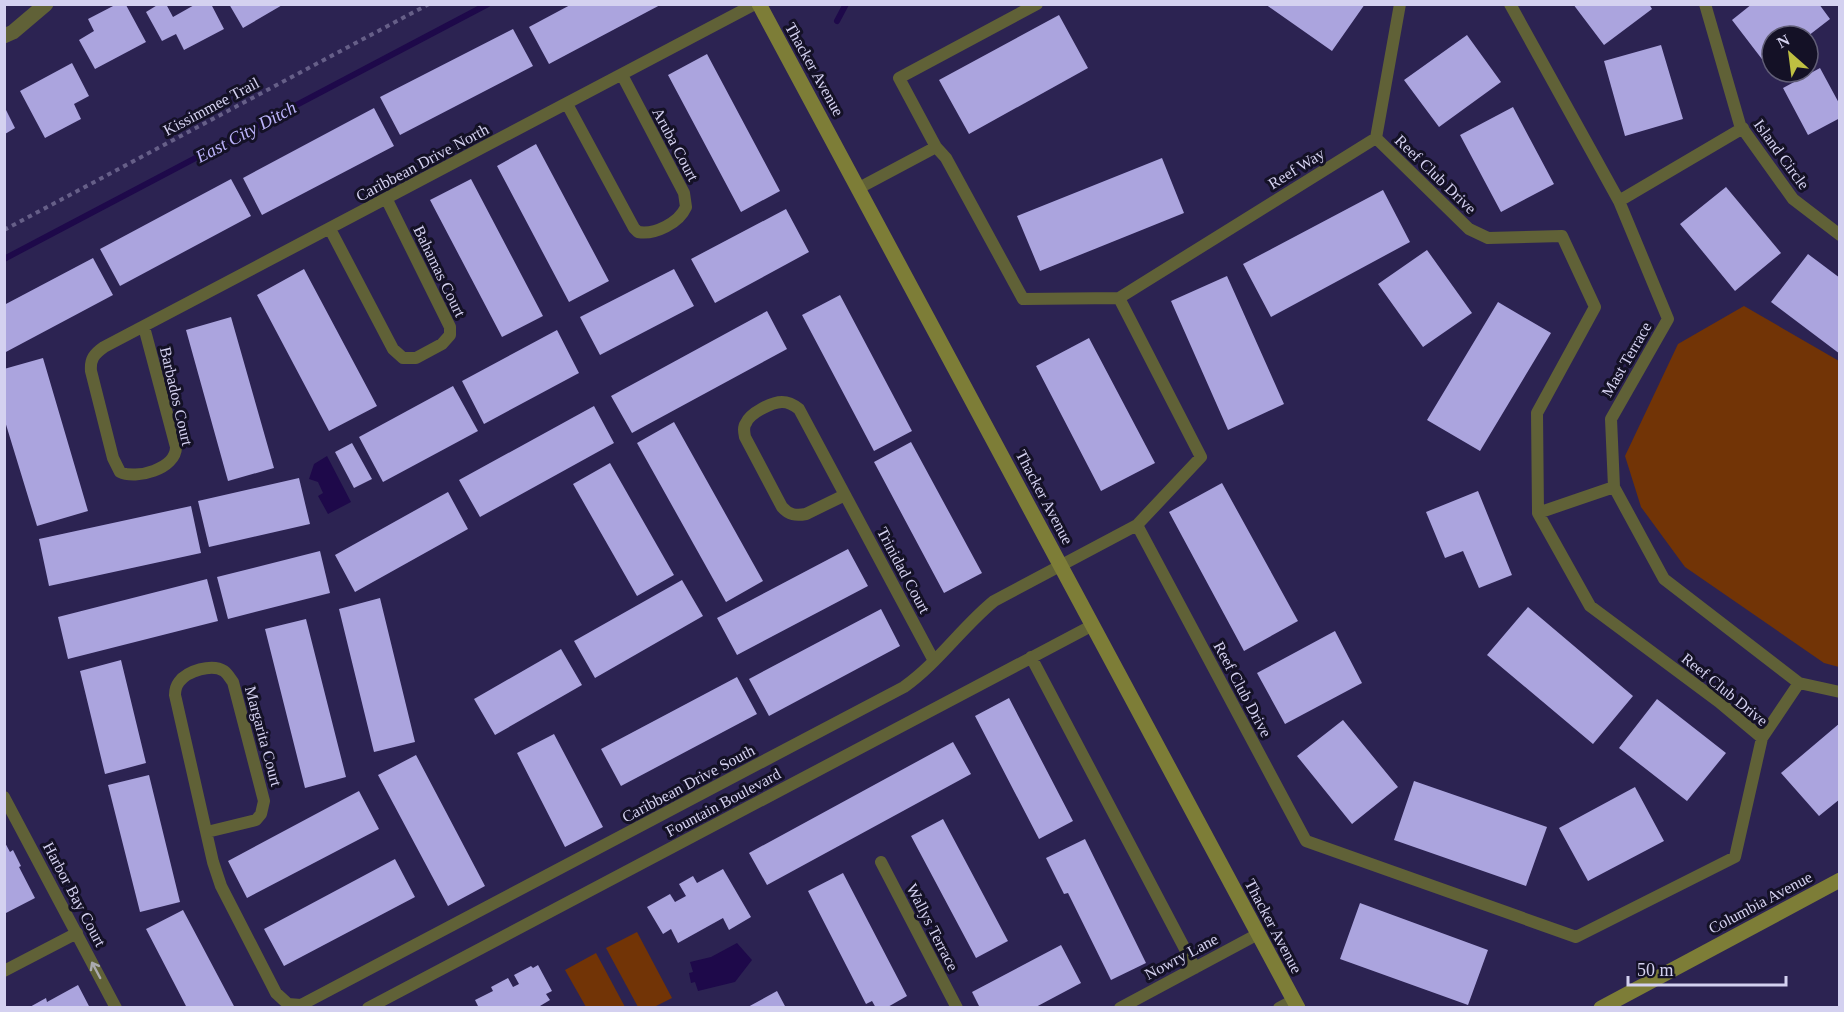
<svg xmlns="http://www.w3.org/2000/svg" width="1844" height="1012" font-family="Georgia,serif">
  <rect width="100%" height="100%" fill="#2c2352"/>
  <path fill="#723406" d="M 1744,306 L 1839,361 L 1839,667 L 1824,663 L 1685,567 L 1641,507 L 1625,456 L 1678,344 Z
    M 637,932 L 672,998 L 654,1007 L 638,1007 L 606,948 Z
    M 596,953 L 625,1007 L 586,1007 L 565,970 Z"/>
  <path fill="#1e094a" d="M 327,456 L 351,502 L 328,514 L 318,496 L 323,493 L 318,482 L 309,479 L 314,464 Z
    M 737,943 L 752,960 L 735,982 L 698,991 L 695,982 L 691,983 L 689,973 L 693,972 L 690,962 L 711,957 Z"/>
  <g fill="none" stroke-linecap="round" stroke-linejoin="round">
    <path stroke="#1e094a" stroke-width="6" d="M 837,21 L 846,4
      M 4,259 L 488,4"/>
  </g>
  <path fill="#aba4de" d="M 159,4 L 166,4 L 173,17 L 196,4 L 211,4 L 224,29 L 184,50 L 176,34 L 162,41 L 146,12 Z
    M 229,4 L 284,4 L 243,28 Z
    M 572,4 L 662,4 L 549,64 L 529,27 Z
    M 1265,4 L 1365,4 L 1332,51 Z
    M 1573,4 L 1649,4 L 1652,9 L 1604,45 Z
    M 1752,4 L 1819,4 L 1830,19 L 1808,36 L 1772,36 L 1772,64 L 1768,67 L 1732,20 Z
    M 115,5 L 126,5 L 146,42 L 95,69 L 79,40 L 94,31 L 88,19 Z
    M 1059,15 L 1088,68 L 969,134 L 939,80 Z
    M 513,29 L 533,66 L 400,135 L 380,97 Z
    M 1467,35 L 1501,82 L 1439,127 L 1404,80 Z
    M 1661,45 L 1683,119 L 1625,136 L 1604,61 Z
    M 707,54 L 780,191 L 741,212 L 668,75 Z
    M 72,63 L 89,96 L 74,104 L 81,119 L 45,138 L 20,91 Z
    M 1820,68 L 1840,105 L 1840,118 L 1808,135 L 1783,88 Z
    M 1513,107 L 1554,184 L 1501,212 L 1460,135 Z
    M 5,108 L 15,128 L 5,134 Z
    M 374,108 L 394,146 L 262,215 L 243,178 Z
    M 536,144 L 609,281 L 569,302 L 497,166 Z
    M 1162,158 L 1184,213 L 1040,271 L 1017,216 Z
    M 231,179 L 251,216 L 120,286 L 100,249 Z
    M 471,179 L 543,316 L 502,337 L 430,200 Z
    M 1726,187 L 1781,253 L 1735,291 L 1680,224 Z
    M 1383,190 L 1410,242 L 1271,317 L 1243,264 Z
    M 786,209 L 809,252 L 715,303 L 691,259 Z
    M 1427,250 L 1472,313 L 1423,347 L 1378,284 Z
    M 1808,254 L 1840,278 L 1840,354 L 1771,302 Z
    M 93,258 L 113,295 L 4,353 L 4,305 Z
    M 304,269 L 377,406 L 329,431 L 257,295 Z
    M 674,269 L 694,306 L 600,355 L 580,317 Z
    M 1227,276 L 1284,404 L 1228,430 L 1171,301 Z
    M 840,295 L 912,431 L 874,451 L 802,315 Z
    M 1498,302 L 1551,333 L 1480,451 L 1427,420 Z
    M 767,311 L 787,349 L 632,433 L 611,396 Z
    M 231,317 L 274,468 L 228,481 L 186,330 Z
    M 557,330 L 579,373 L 484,424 L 462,381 Z
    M 1089,338 L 1155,463 L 1101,491 L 1036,366 Z
    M 43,358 L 88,511 L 37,526 L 4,418 L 4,369 Z
    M 453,386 L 478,431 L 383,482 L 359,437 Z
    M 594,406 L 614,443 L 480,517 L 459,480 Z
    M 674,422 L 763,581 L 726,602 L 637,443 Z
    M 911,442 L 982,573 L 944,593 L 874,462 Z
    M 352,443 L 372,479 L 354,488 L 335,452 Z
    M 610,463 L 674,575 L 637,596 L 573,484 Z
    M 299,478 L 310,524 L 209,547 L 198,501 Z
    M 1222,483 L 1298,621 L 1244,651 L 1169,512 Z
    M 1478,491 L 1512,575 L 1479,588 L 1463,551 L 1445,558 L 1426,512 Z
    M 448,492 L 468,529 L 355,592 L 335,555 Z
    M 191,506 L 201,553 L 49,586 L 39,539 Z
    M 848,549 L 868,586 L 737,655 L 717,618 Z
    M 320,551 L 330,593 L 228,619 L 217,577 Z
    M 207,579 L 218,621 L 68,659 L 58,617 Z
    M 682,580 L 703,616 L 595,678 L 574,641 Z
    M 380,598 L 415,742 L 374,752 L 339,609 Z
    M 1528,607 L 1633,696 L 1593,744 L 1487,655 Z
    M 881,609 L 900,646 L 769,716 L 749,679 Z
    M 306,619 L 346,777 L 305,788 L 265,629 Z
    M 1335,631 L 1362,683 L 1285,724 L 1257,673 Z
    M 561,649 L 582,685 L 495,735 L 474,699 Z
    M 121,660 L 146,763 L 105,774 L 80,671 Z
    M 737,677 L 757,714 L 621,786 L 601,749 Z
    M 1009,698 L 1073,821 L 1039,839 L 975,716 Z
    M 1657,699 L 1726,753 L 1687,801 L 1619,748 Z
    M 1343,720 L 1398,787 L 1352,824 L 1297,756 Z
    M 1840,723 L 1840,799 L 1819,816 L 1781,773 Z
    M 554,734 L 603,827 L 565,847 L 517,753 Z
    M 953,742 L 971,774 L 767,885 L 749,853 Z
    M 416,755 L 485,886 L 448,906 L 378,775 Z
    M 149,775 L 180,902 L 140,912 L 108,785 Z
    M 1414,781 L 1547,827 L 1526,886 L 1394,840 Z
    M 1635,787 L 1664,841 L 1588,881 L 1559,828 Z
    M 359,791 L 379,829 L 247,898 L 228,861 Z
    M 943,819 L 1008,941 L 976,958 L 911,836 Z
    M 1085,839 L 1146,963 L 1111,980 L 1068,893 L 1064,894 L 1046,858 Z
    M 4,841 L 10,852 L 13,850 L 21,866 L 19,867 L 35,898 L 4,914 Z
    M 395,859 L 415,897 L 284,966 L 264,929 Z
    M 723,869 L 751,917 L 729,930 L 723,918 L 678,943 L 671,929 L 663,934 L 647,907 L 670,894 L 675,902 L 686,896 L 679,884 L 693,876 L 697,883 Z
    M 843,873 L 907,996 L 886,1008 L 876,1008 L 872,1001 L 866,1004 L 808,891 Z
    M 1360,903 L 1488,950 L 1468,1005 L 1340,959 Z
    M 183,910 L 235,1008 L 187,1008 L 146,929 Z
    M 1061,945 L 1081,983 L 1034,1008 L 980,1008 L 972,992 Z
    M 538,965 L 552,991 L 546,994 L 550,1000 L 540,1006 L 540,1008 L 479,1008 L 475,1000 L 493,991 L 491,987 L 508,978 L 513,987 L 519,984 L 514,975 L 531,966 L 533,968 Z
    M 78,985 L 90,1008 L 28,1008 L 46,998 L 47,1002 Z
    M 777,991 L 786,1008 L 746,1008 Z"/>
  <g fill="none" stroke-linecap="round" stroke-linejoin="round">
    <path stroke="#665f88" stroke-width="4" stroke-dasharray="4.5 4.5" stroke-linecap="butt" d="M 4,230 L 429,4"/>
    <path stroke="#606137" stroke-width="12" d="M 1037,4 L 899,78 L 936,147 L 946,158 L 1023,299 L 1119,298 L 1201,457 L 1137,525 L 1306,841 L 1576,937 L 1735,857 L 1762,738 L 1719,702 L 1590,606 L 1538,513 L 1537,413 L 1595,307 L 1562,236 L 1488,238 L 1469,229 L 1376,138
      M 1510,4 L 1619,201 L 1668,319 L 1611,419 L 1614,487 L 1664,579 L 1799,683 L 1840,692
      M 1705,4 L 1740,125 L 1793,199 L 1840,235
      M 567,104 L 634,228 L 638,232 C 655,235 679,223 686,207 L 684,193 L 622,75
      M 859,188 L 936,147
      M 1619,201 L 1743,128
      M 330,229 L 393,349 L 403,358 L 416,358 L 442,344 L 450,335 L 450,327 L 387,200
      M 1119,298 L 1376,138 L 1400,4
      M 144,327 L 176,447 C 176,469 136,480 120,472 L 113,458 L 91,371 C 90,359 94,354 104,347 L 755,4
      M 845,495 L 806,514 C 796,516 789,515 782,507 L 745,437 C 744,432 743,427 746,423 C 750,413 772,402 782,402 C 789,402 794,405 799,409 L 934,661
      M 1538,513 L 1614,487
      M 1031,657 L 1195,968
      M 1762,738 L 1799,683
      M 4,797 L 116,1008
      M 207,832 L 256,820 L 261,814 L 264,801 L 233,682 C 230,678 228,674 224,671 C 212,663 187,671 179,682 C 176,686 175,690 175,695 L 213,862 L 221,886 L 276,993 L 288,1004 L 301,1005 L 904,687 C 938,663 962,627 994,601 L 1137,525
      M 881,862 L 957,1008
      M 4,971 L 77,933
      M 368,1008 L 1093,625
      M 1120,1008 L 1258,934
      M 1279,1008 L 1294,1000"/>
    <path stroke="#606137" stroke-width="15" d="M 4,36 L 13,32 L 46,4"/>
    <path stroke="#7d7d37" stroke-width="15" d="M 759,4 L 1298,1008
      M 1601,1008 L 1840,880"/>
  </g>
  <defs><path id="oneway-shaft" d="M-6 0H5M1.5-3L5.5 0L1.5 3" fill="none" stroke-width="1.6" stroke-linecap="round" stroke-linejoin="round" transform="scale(1.5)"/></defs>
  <use stroke="#abaaaf" href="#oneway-shaft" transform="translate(96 970) rotate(-118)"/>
  <g text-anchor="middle" stroke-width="6" stroke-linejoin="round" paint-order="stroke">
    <g font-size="16" fill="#d4d1f0" stroke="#141126">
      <text transform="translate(815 69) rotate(61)" y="6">Thacker Avenue</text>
      <text transform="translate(211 106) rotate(-28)" y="6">Kissimmee Trail</text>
      <text transform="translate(676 144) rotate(62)" y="6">Aruba Court</text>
      <text transform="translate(1782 154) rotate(54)" y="6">Island Circle</text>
      <text transform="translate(422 162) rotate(-28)" y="6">Caribbean Drive North</text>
      <text transform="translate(1296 168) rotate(-32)" y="6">Reef Way</text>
      <text transform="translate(1436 174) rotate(44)" y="6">Reef Club Drive</text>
      <text transform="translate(440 271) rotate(64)" y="6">Bahamas Court</text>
      <text transform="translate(1626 359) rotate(-60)" y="6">Mast Terrace</text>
      <text transform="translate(177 396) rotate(77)" y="6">Barbados Court</text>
      <text transform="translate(1045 497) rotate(62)" y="6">Thacker Avenue</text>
      <text transform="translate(904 570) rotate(62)" y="6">Trinidad Court</text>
      <text transform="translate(1243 689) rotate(62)" y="6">Reef Club Drive</text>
      <text transform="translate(1725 689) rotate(39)" y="6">Reef Club Drive</text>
      <text transform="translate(264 736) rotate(75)" y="6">Margarita Court</text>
      <text transform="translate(688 783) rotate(-28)" y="6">Caribbean Drive South</text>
      <text transform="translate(723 802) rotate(-28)" y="6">Fountain Boulevard</text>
      <text transform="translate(75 894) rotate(62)" y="6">Harbor Bay Court</text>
      <text transform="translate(1760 902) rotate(-28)" y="6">Columbia Avenue</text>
      <text transform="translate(1274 926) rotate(62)" y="6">Thacker Avenue</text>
      <text transform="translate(933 927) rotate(63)" y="6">Wallys Terrace</text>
      <text transform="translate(1181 956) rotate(-28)" y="6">Nowry Lane</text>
    </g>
    <g font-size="18" font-style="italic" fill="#bcb4fb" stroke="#141126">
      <text transform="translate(246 132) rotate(-28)" y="6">East City Ditch</text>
    </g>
  </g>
  <rect width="1844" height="1012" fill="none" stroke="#d4d1f0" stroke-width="12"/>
  <g transform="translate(1790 54) rotate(332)"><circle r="28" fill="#141126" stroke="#615e77" stroke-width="1.5"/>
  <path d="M0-4.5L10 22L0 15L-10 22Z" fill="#bebf42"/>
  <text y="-9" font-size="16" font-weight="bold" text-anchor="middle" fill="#d4d1f0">N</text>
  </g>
  <path d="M1628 976v9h158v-9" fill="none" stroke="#d4d1f0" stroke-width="3"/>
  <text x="1637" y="976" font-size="18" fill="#d4d1f0" stroke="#141126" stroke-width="4.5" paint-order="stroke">50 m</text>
</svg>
